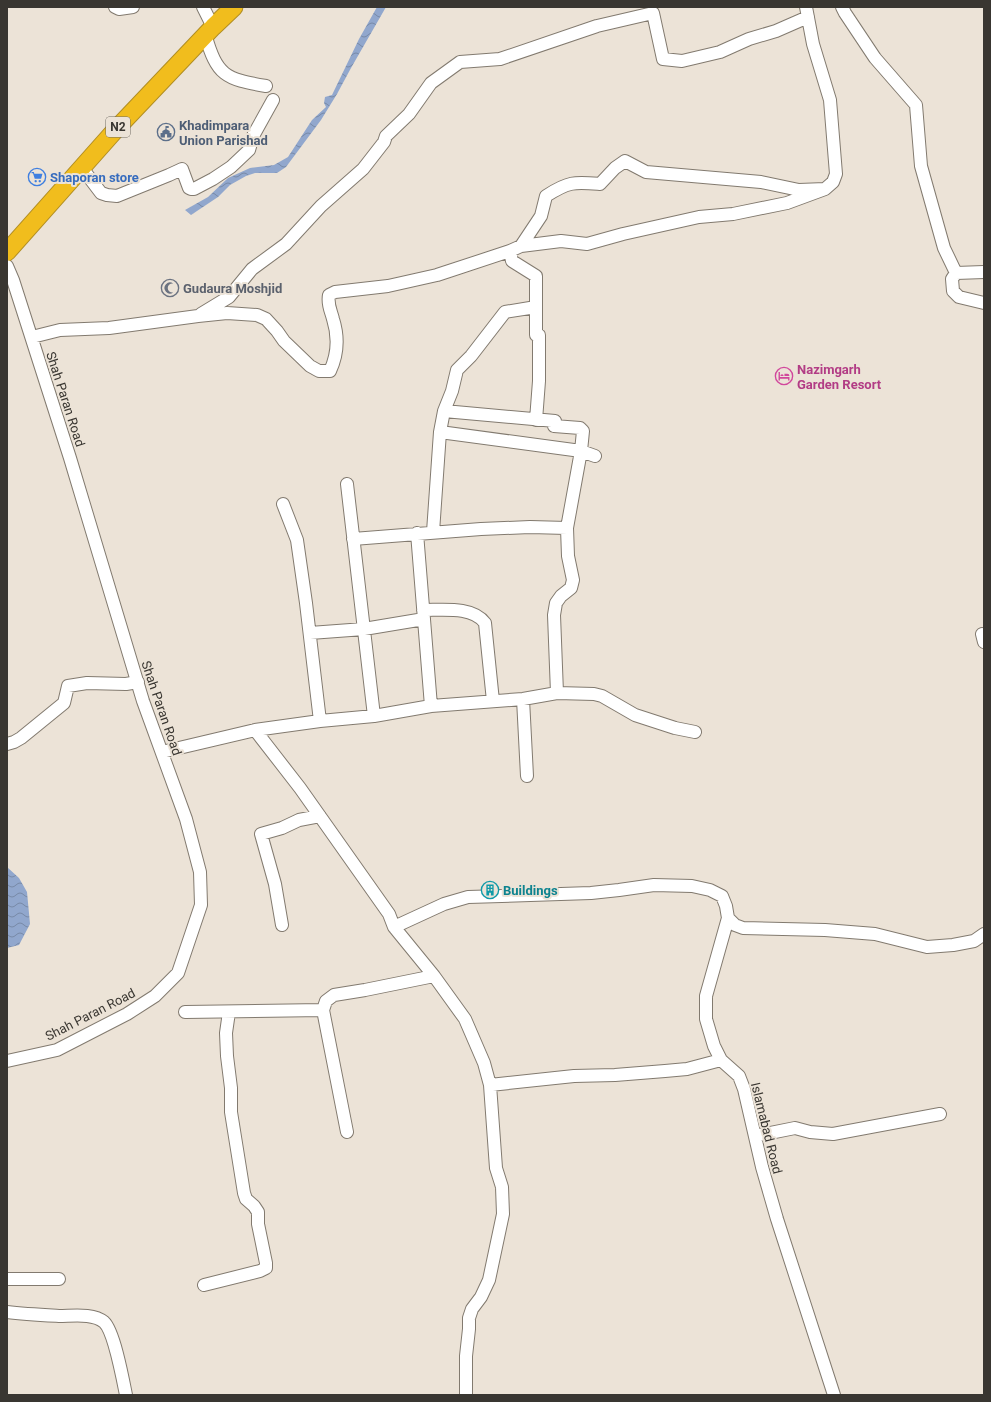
<svg xmlns="http://www.w3.org/2000/svg" width="991" height="1402" font-family="Roboto,sans-serif">
  <defs>
    <pattern id="water-waves" width="16" height="10" patternUnits="userSpaceOnUse"><rect width="16" height="10" fill="#91a7cd"/><path d="M0 5q4-4 8 0t8 0" fill="none" stroke="#7789a7"/></pattern>
  </defs>
  <rect width="100%" height="100%" fill="#ece3d7"/>
  <path fill="url(#water-waves)" d="M 377,7 L 386,7 L 351,68 L 337,94 L 321,120 L 286,167 L 277,173 L 255,173 L 246,176 L 230,185 L 218,197 L 191,215 L 185,210 L 208,197 L 228,178 L 250,168 L 274,165 L 288,157 L 312,120 L 326,107 L 324,103 L 325,97 L 332,95 L 359,39 Z
    M 7,867 L 19,878 L 27,892 L 30,924 L 19,945 L 7,948 Z"/>
  <g fill="none" stroke-linecap="round" stroke-linejoin="round">
    <defs>
      <path id="minor" d="M 115,7 L 119,9 L 133,7
        M 203,7 L 213,27
        M 842,7 L 845,13 L 875,58 L 916,105 L 921,166 L 944,248 L 956,273 L 952,279 L 953,291 L 959,297 L 984,303
        M 205,34 C 217,76 225,79 266,86
        M 82,168 L 101,193 L 107,195 L 117,196 L 169,175 L 182,169 L 189,188 L 191,189 L 194,189 L 213,179 L 231,167 L 249,150 L 253,136 L 273,100
        M 521,246 L 561,241 L 587,244 L 623,234 L 699,217 L 733,214 L 787,203 L 825,189 L 833,182 L 836,174 L 830,100 L 813,44 L 806,7
        M 510,251 L 512,261 L 536,276 L 536,335 L 539,335 L 539,381 L 536,420
        M 7,266 L 13,280 L 70,458 L 143,701 L 186,819 L 200,872 L 201,905 L 178,973 L 155,996 L 127,1014 L 57,1050 L 7,1061
        M 956,273 L 984,272
        M 201,314 L 229,297 L 252,269 L 286,244 L 321,206 L 363,169 L 384,142 L 386,136 L 409,114 L 431,83 L 460,62 L 500,59 L 597,26 L 653,13 L 663,59 L 682,61 L 720,52 L 749,39 L 776,31 L 808,17
        M 32,337 L 60,330 L 109,328 L 198,316 L 227,313 L 257,315 L 266,319 L 277,331 L 284,341 L 310,366 L 319,371 L 330,371 C 338,354 339,338 333,319 C 331,311 327,304 329,295 L 335,292 L 388,286 L 437,275 L 510,251 L 521,246 L 541,216 L 546,196 C 569,181 575,182 600,184 L 615,168 L 625,161 L 646,172 L 761,182 L 799,190 L 825,189
        M 444,411 L 555,421 L 554,426 L 580,428 L 583,431 L 581,451 L 567,528 L 568,556 L 573,580 L 571,588 L 561,596 L 556,603 L 554,615 L 557,693
        M 440,432 L 581,451 L 595,456
        M 347,484 L 374,716
        M 283,504 L 297,540 L 306,603 L 320,721
        M 433,532 L 440,432 L 444,411 L 452,391 L 457,370 L 471,356 L 505,312 L 536,307
        M 417,533 L 431,706
        M 353,539 L 481,529 L 530,527 L 567,528
        M 423,610 C 443,610 473,606 485,623 L 493,701
        M 310,633 L 364,629 L 424,619
        M 982,634 L 984,642
        M 523,699 L 527,776
        M 255,730 L 300,788 L 389,914 L 394,927 L 434,976 L 465,1019 L 484,1063 L 490,1085 L 496,1168 L 502,1187 L 503,1214 L 489,1280 L 481,1297 L 472,1309 L 469,1318 L 469,1329 L 466,1356 L 466,1395
        M 7,744 L 14,742 L 21,738 L 64,703 L 68,686 L 87,683 L 126,684 L 138,682
        M 162,752 L 255,730 L 320,721 L 374,716 L 431,706 L 523,699 L 557,693 L 594,694 L 602,696 L 635,715 L 675,728 L 695,732
        M 728,918 L 735,925 L 743,928 L 825,930 L 875,934 L 927,947 L 953,945 L 974,941 L 984,934
        M 282,925 L 275,884 L 261,834 L 282,828 L 299,820 L 320,816
        M 394,927 L 444,904 L 468,897 L 591,893 L 619,890 L 654,885 L 692,886 L 710,890 L 722,896 L 726,906 L 728,918 L 706,996 L 706,1019 L 714,1046 L 721,1060 L 739,1076 L 744,1089 L 762,1167 L 777,1219 L 834,1395
        M 185,1012 L 323,1010
        M 490,1085 L 574,1076 L 615,1075 L 665,1071 L 687,1069 L 721,1060
        M 347,1132 L 323,1010 L 326,1001 L 334,995 L 365,990 L 434,976
        M 755,1136 L 795,1128 L 810,1132 L 833,1134 L 940,1114
        M 7,1279 L 59,1279
        M 204,1285 L 260,1271 L 266,1268 L 266,1263 L 258,1224 L 258,1212 L 254,1206 L 246,1199 L 244,1193 L 231,1112 L 231,1088 L 227,1056 L 226,1033 L 229,1012
        M 7,1312 C 24,1314 42,1315 59,1316 C 73,1316 93,1313 104,1322 C 114,1331 123,1380 126,1395"/>
      <path id="highway" d="M 7,252 L 118,127 L 213,27 L 234,7"/>
    </defs>
    <use href="#minor" stroke="#827a6f" stroke-width="14"/>
    <use href="#highway" stroke="#b18e24" stroke-width="19"/>
    <use href="#minor" stroke="#fff" stroke-width="12"/>
    <use href="#highway" stroke="#f1bd1d" stroke-width="17"/>
  </g>
  <defs>
    <symbol id="civic-ring" viewBox="-11 -11 22 22"><circle r="9.5" fill="#ece3d7" stroke="#5c6f8a" stroke-width="1.5"/><path d="M-.6-6.5H3V-4.5H.6V-3L4-1V1h2V6H-6V1h2V-1L-.6-3ZM-1.2 2.5V6h2.4V2.5Z" fill="#5c6f8a"/></symbol>
    <symbol id="supermarket-ring" viewBox="-11 -11 22 22"><circle r="9.5" fill="#ece3d7" stroke="#3f7fe0" stroke-width="1.5"/><path d="M-6-5.5h2.5l.6 2H6L4.5 2H-2.5L-4.4-4H-6ZM-1.5 3.2a1.3 1.3 0 1 0 .1 0ZM3 3.2a1.3 1.3 0 1 0 .1 0Z" fill="#3f7fe0"/></symbol>
    <symbol id="mosque-ring" viewBox="-11 -11 22 22"><circle r="9.5" fill="#ece3d7" stroke="#6b7280" stroke-width="1.5"/><path d="M3.5-4.9A6 6 0 1 0 3.5 4.9A5 5 0 1 1 3.5-4.9Z" fill="#6b7280"/></symbol>
    <symbol id="hotel-ring" viewBox="-11 -11 22 22"><circle r="9.5" fill="#ece3d7" stroke="#d1479c" stroke-width="1.5"/><path d="M-6-4.5h1.5V1H6V5H4.5V3h-9V5H-6ZM-4 0a1.8 1.8 0 1 1 3.6 0ZM.5 0V-2.5h3Q6-2.5 6 0Z" fill="#d1479c"/></symbol>
    <symbol id="building-ring" viewBox="-11 -11 22 22"><circle r="9.5" fill="#ece3d7" stroke="#0f9aa8" stroke-width="1.5"/><path d="M-4-6H4V6H1V3H-1V6H-4ZM-2.5-4.3h1.7v1.8h-1.7ZM.8-4.3h1.7v1.8H.8ZM-2.5-1h1.7V.8h-1.7ZM.8-1h1.7V.8H.8Z" fill="#0f9aa8"/></symbol>
  </defs>
  <g fill-rule="evenodd">
    <use href="#civic-ring" x="156" y="122" width="20" height="20"/>
    <use href="#supermarket-ring" x="27" y="167" width="20" height="20"/>
    <use href="#mosque-ring" x="160" y="278" width="20" height="20"/>
    <use href="#hotel-ring" x="774" y="366" width="20" height="20"/>
    <use href="#building-ring" x="480" y="880" width="20" height="20"/>
  </g>
  <g text-anchor="middle" stroke-width="4" stroke-linejoin="round" paint-order="stroke">
    <rect fill="#ece3d7" stroke="#6f6a63" stroke-width="1" x="106" y="117" width="24" height="20" rx="3"/>
    <g font-size="12" font-weight="bold" fill="#393631">
      <text x="118" y="131">N2</text>
    </g>
    <g font-size="13" font-weight="bold" fill="#4e5e75" stroke="#ece3d7" text-anchor="start">
      <text x="179" y="130">Khadimpara<tspan x="179" dy="15">Union Parishad</tspan></text>
    </g>
    <g font-size="13" font-weight="bold" fill="#366cbe" stroke="#ece3d7" text-anchor="start">
      <text x="50" y="182">Shaporan store</text>
    </g>
    <g font-size="13" font-weight="bold" fill="#5b616d" stroke="#ece3d7" text-anchor="start">
      <text x="183" y="293">Gudaura Moshjid</text>
    </g>
    <g font-size="13" font-weight="bold" fill="#b23c85" stroke="#ece3d7" text-anchor="start">
      <text x="797" y="374">Nazimgarh<tspan x="797" dy="15">Garden Resort</tspan></text>
    </g>
    <g font-size="13" fill="#393631" stroke="#ece3d7">
      <text transform="translate(66 399) rotate(72)" y="5">Shah Paran Road</text>
      <text transform="translate(162 708) rotate(71)" y="5">Shah Paran Road</text>
      <text transform="translate(90 1014) rotate(-27)" y="5">Shah Paran Road</text>
      <text transform="translate(767 1128) rotate(76)" y="5">Islamabad Road</text>
    </g>
    <g font-size="13" font-weight="bold" fill="#0d838f" stroke="#ece3d7" text-anchor="start">
      <text x="503" y="895">Buildings</text>
    </g>
  </g>
  <rect width="991" height="1402" fill="none" stroke="#393631" stroke-width="16"/>
</svg>
